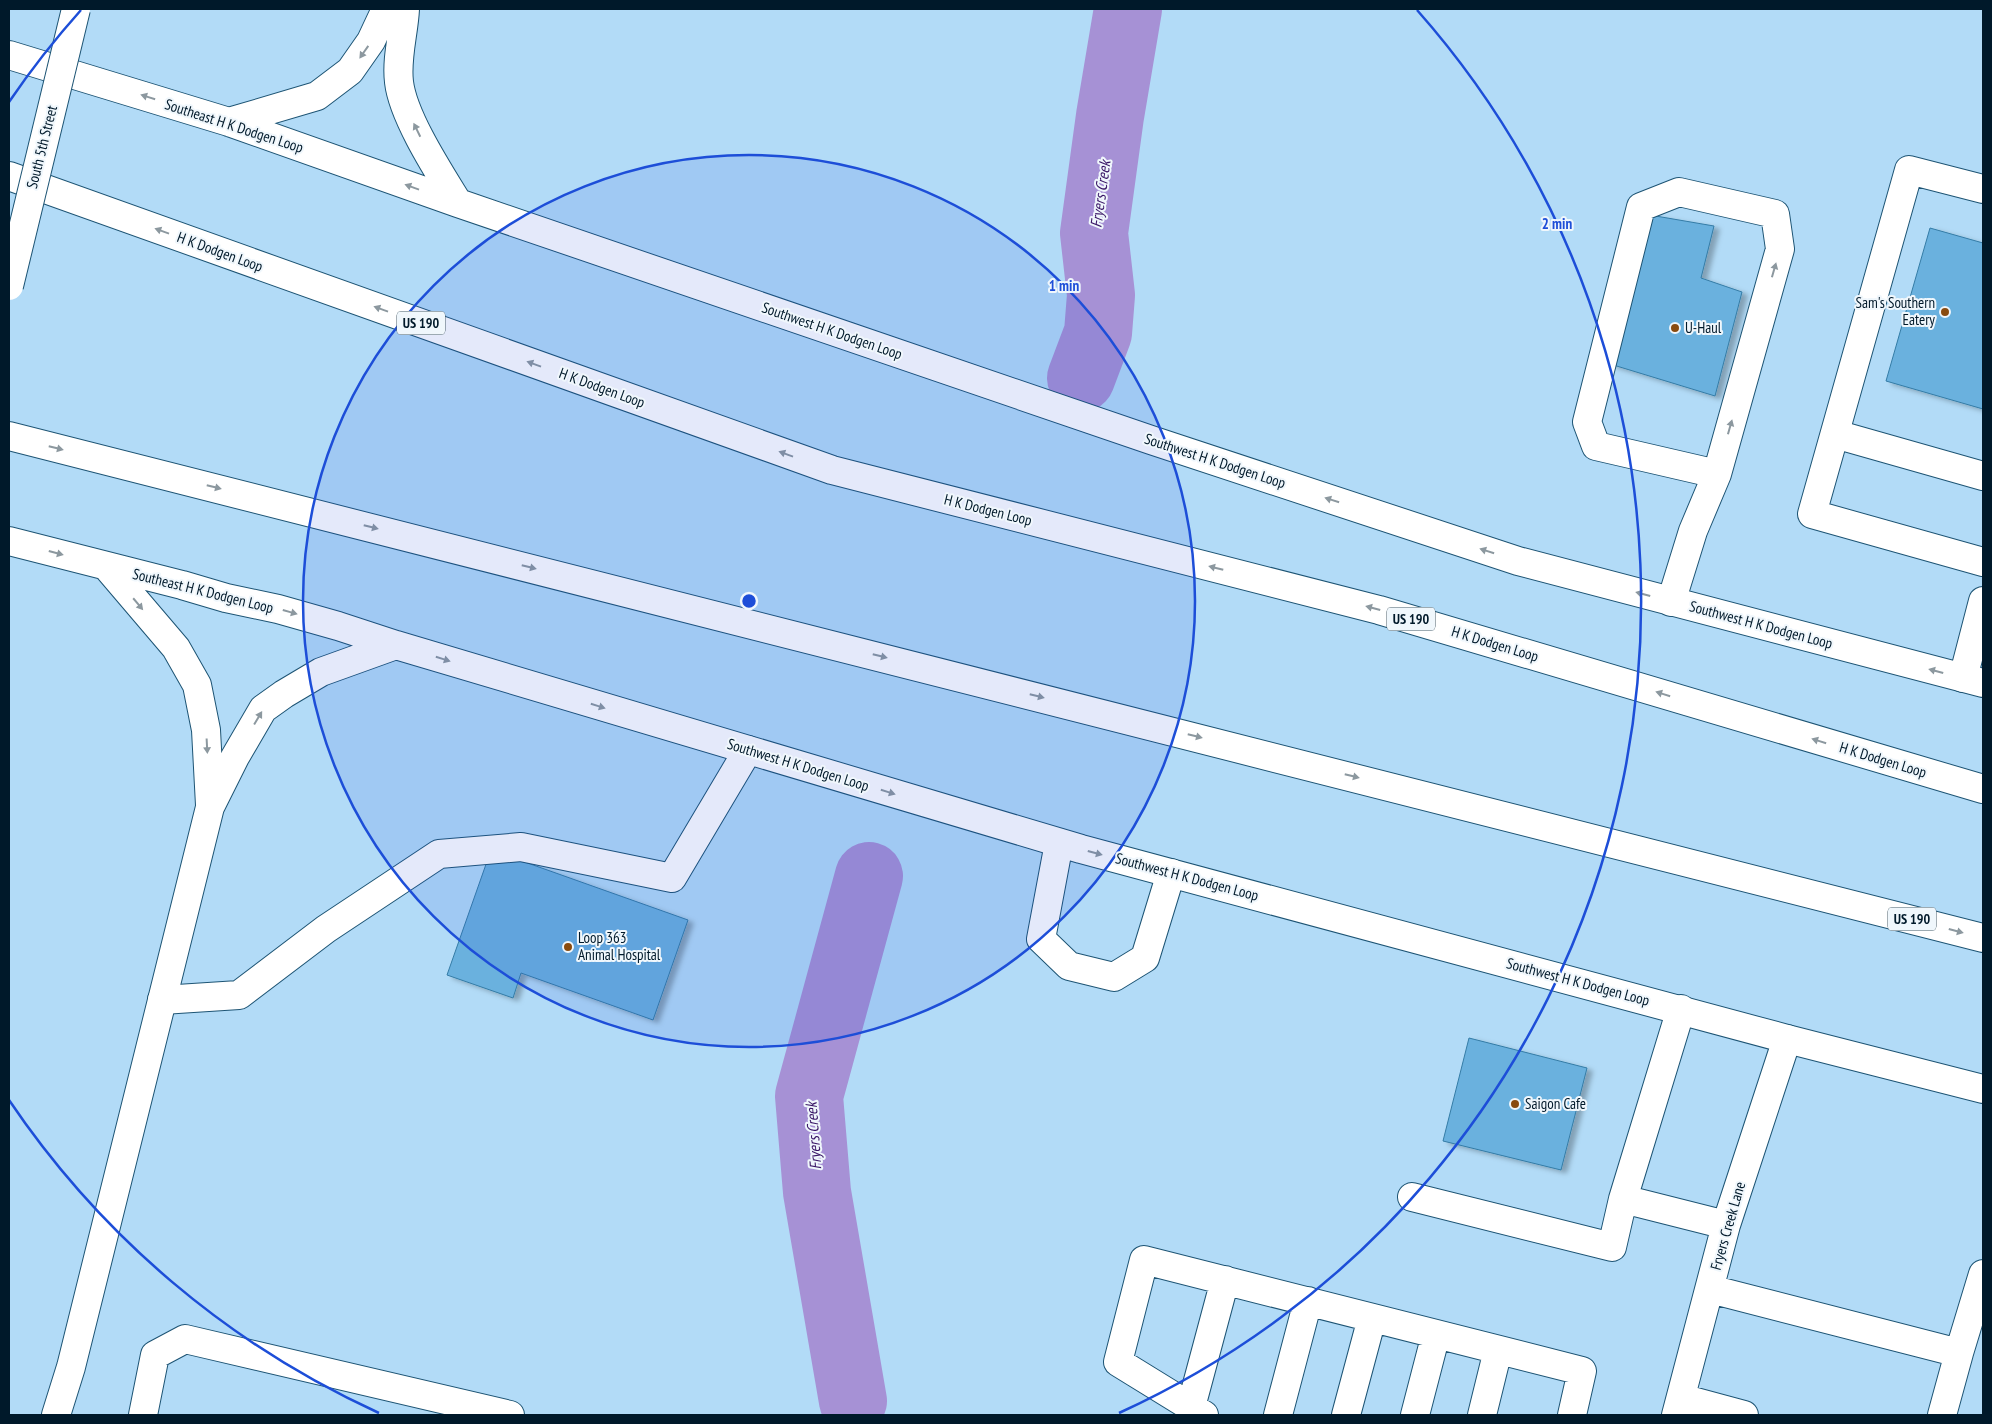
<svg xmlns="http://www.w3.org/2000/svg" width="1992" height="1424" font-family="'PT Sans Narrow',sans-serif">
  <defs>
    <filter id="shadow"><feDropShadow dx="5.5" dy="3" stdDeviation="2.5" flood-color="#0004"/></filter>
  </defs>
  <rect width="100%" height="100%" fill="#b2dbf7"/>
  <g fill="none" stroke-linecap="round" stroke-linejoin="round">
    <path stroke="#a691d5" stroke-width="68" d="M 1081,378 L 1098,333 L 1101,295 L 1094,233 L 1110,116 L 1128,9
      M 853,1401 L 817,1192 L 809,1096 L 869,876"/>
  </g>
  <path fill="#6ab1de" stroke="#347ca6" filter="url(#shadow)" d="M 1644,214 L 1714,226 L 1701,278 L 1742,292 L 1715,396 L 1610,364 Z
    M 1930,228 L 1983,243 L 1983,409 L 1886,381 Z
    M 491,850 L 688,920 L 653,1020 L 521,973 L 513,998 L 447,975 Z
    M 1469,1038 L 1587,1068 L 1561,1170 L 1443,1141 Z"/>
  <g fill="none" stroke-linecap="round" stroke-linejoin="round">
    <defs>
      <path id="minor" d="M 1983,189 L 1909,170 L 1812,514 L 1983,562
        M 1835,434 L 1983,476
        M 1671,602 L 1693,531 L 1717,474 L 1780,249 L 1775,214 L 1679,192 L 1641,207 L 1587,422 L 1596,446 L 1717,474
        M 1963,678 L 1983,601
        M 1059,843 L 1041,939 L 1069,966 L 1114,977 L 1145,958 L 1171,873
        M 162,1000 L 239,995 L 326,929 L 439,854 L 521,847 L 672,878 L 748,750
        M 1412,1197 L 1612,1247 L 1623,1199 L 1681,1009
        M 1623,1199 L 1726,1225
        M 1710,1289 L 1959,1353
        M 1681,1398 L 1744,1415
        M 1191,1407 L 1225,1280
        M 143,1415 L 155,1355 L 185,1339 L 510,1415
        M 1204,1415 L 1118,1362 L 1144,1260 L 1582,1371 L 1572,1415
        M 1278,1415 L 1308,1301
        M 1346,1415 L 1372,1318
        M 1415,1415 L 1436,1334
        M 1482,1415 L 1498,1350
        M 1676,1415 L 1726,1225 L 1787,1039
        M 1942,1415 L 1959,1353 L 1983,1274"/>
      <path id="major" d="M 405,9 C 404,32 396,58 399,82 C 403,117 439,172 458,203
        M 9,55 L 229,122 L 458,203 L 1151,440 L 1518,561 L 1983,683
        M 229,122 L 317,96 L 350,71 L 371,41 L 386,9
        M 9,541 L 182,585 L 226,598 L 278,609 L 338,626 L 396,645 L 1081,849 L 1787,1039 L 1983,1089
        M 107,567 L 176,648 L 197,685 L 206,730 L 210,805
        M 56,1415 L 71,1367 L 210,807 L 235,757 L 263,709 L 284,694 L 321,672 L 396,645"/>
      <path id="highway" d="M 9,176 L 832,470 L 1379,610 L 1983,789
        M 9,436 L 1983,938"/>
    </defs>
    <use href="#minor" stroke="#1d5474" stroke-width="30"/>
    <use href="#major" stroke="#1d5474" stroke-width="30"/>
    <use href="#highway" stroke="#1d5474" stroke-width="30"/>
    <use href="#minor" stroke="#fff" stroke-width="28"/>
    <use href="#major" stroke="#fff" stroke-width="28"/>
    <use href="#highway" stroke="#fff" stroke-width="28"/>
    <defs>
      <path id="major-bridge" d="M 9,286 L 76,9"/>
    </defs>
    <use href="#major-bridge" stroke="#1d5474" stroke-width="30" stroke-linecap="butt"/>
    <use href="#major-bridge" stroke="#fff" stroke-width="28"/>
  </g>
  <defs><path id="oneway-solid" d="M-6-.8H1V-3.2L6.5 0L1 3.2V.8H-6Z" transform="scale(1.25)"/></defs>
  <g fill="#8c989f">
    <use href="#oneway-solid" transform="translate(364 52) rotate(125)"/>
    <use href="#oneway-solid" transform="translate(148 97) rotate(-163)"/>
    <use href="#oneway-solid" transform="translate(417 130) rotate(-116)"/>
    <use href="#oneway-solid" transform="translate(412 187) rotate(-160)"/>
    <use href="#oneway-solid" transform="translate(162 231) rotate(-160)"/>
    <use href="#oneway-solid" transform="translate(1774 270) rotate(-74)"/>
    <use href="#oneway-solid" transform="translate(381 309) rotate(-160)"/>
    <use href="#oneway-solid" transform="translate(534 364) rotate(-160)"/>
    <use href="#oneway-solid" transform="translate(1730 427) rotate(-74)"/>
    <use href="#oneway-solid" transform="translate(56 448) rotate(14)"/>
    <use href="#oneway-solid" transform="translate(786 454) rotate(-160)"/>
    <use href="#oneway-solid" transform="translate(214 487) rotate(14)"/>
    <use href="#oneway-solid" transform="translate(1332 500) rotate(-162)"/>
    <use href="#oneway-solid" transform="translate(371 527) rotate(14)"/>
    <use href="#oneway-solid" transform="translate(1487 551) rotate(-162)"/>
    <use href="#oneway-solid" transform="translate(56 553) rotate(15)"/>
    <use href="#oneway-solid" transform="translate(529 567) rotate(14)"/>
    <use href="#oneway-solid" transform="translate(1216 568) rotate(-166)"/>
    <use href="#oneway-solid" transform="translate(1643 594) rotate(-165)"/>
    <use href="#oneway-solid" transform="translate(138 604) rotate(50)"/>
    <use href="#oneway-solid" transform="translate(1373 608) rotate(-165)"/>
    <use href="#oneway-solid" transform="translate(290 612) rotate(16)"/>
    <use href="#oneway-solid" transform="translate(880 656) rotate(14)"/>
    <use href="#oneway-solid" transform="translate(443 659) rotate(17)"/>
    <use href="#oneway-solid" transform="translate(1936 671) rotate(-165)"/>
    <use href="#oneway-solid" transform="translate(1663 694) rotate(-163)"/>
    <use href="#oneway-solid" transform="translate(1037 696) rotate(14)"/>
    <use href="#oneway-solid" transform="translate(598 706) rotate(17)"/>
    <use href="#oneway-solid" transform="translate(258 718) rotate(-59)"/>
    <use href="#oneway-solid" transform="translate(1195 736) rotate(14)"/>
    <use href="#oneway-solid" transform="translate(1819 741) rotate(-163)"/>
    <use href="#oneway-solid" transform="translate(207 746) rotate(87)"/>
    <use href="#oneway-solid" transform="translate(1352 776) rotate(14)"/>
    <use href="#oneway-solid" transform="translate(888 792) rotate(17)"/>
    <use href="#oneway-solid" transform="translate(1095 853) rotate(15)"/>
    <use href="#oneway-solid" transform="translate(1956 931) rotate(15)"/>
  </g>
  <circle cx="749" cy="601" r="446" fill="#1d4ed8" fill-opacity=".12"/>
  <g fill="none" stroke="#1d4ed8" stroke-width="2.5">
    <circle cx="749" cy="601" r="446"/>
    <path d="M379 1413A892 892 0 0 1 9 1100M9 102A892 892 0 0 1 81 10M1417 10A892 892 0 0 1 1119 1413"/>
  </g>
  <g fill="#894b0f" stroke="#f0f7fc" stroke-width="2">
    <circle cx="1945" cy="312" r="5"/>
    <circle cx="1675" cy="328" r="5"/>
    <circle cx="568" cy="947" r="5"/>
    <circle cx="1515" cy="1104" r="5"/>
  </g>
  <g text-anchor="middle" stroke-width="4" stroke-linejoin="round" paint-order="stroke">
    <g fill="#f0f7fc" stroke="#485c69" stroke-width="1">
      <rect x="397" y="311.5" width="48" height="23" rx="4"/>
      <rect x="1387" y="607.5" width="48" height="23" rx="4"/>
      <rect x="1888" y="907.5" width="48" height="23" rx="4"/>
    </g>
    <g font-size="14" font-weight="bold" fill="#00192a">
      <text x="421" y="328">US 190</text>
      <text x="1411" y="624">US 190</text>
      <text x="1912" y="924">US 190</text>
    </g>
    <g font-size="15" fill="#00192a" stroke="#f0f7fc">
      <text transform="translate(234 126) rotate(18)" y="5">Southeast H K Dodgen Loop</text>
      <text transform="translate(42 147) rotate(-76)" y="5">South 5th Street</text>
      <text transform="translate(220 252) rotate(20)" y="5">H K Dodgen Loop</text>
      <text transform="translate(832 331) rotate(19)" y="5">Southwest H K Dodgen Loop</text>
      <text transform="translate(602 388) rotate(20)" y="5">H K Dodgen Loop</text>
      <text transform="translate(1215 461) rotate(18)" y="5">Southwest H K Dodgen Loop</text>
      <text transform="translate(988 510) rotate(14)" y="5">H K Dodgen Loop</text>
      <text transform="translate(203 591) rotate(14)" y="5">Southeast H K Dodgen Loop</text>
      <text transform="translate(1761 625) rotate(15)" y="5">Southwest H K Dodgen Loop</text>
      <text transform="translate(1495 644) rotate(17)" y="5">H K Dodgen Loop</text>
      <text transform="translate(1883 760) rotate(17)" y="5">H K Dodgen Loop</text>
      <text transform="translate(798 765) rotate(17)" y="5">Southwest H K Dodgen Loop</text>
      <text transform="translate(1187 877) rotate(15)" y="5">Southwest H K Dodgen Loop</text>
      <text transform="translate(1578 982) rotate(15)" y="5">Southwest H K Dodgen Loop</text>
      <text transform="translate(1728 1226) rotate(-74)" y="5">Fryers Creek Lane</text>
    </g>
    <g font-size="15" fill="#00192a" stroke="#f0f7fc" text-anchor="start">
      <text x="1935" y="308" text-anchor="end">Sam's Southern<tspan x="1935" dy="17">Eatery</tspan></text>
      <text x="1685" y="333">U-Haul</text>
      <text x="578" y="943">Loop 363<tspan x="578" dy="17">Animal Hospital</tspan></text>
      <text x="1525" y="1109">Saigon Cafe</text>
    </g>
    <g font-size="16" font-style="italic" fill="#381565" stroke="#f0f7fc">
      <text transform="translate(1100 194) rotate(-82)" y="6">Fryers Creek</text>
      <text transform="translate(813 1136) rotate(-94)" y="6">Fryers Creek</text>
    </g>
  </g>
  <circle cx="749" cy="601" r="8" fill="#1d4ed8" stroke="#f0f7fc" stroke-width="2.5"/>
  <g font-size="15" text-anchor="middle" font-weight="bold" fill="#1d4ed8" stroke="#f0f7fc" stroke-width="4" stroke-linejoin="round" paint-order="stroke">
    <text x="1557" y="229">2 min</text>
    <text x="1064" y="291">1 min</text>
  </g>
  <rect width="1992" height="1424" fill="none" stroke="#00192a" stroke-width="20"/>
</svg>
